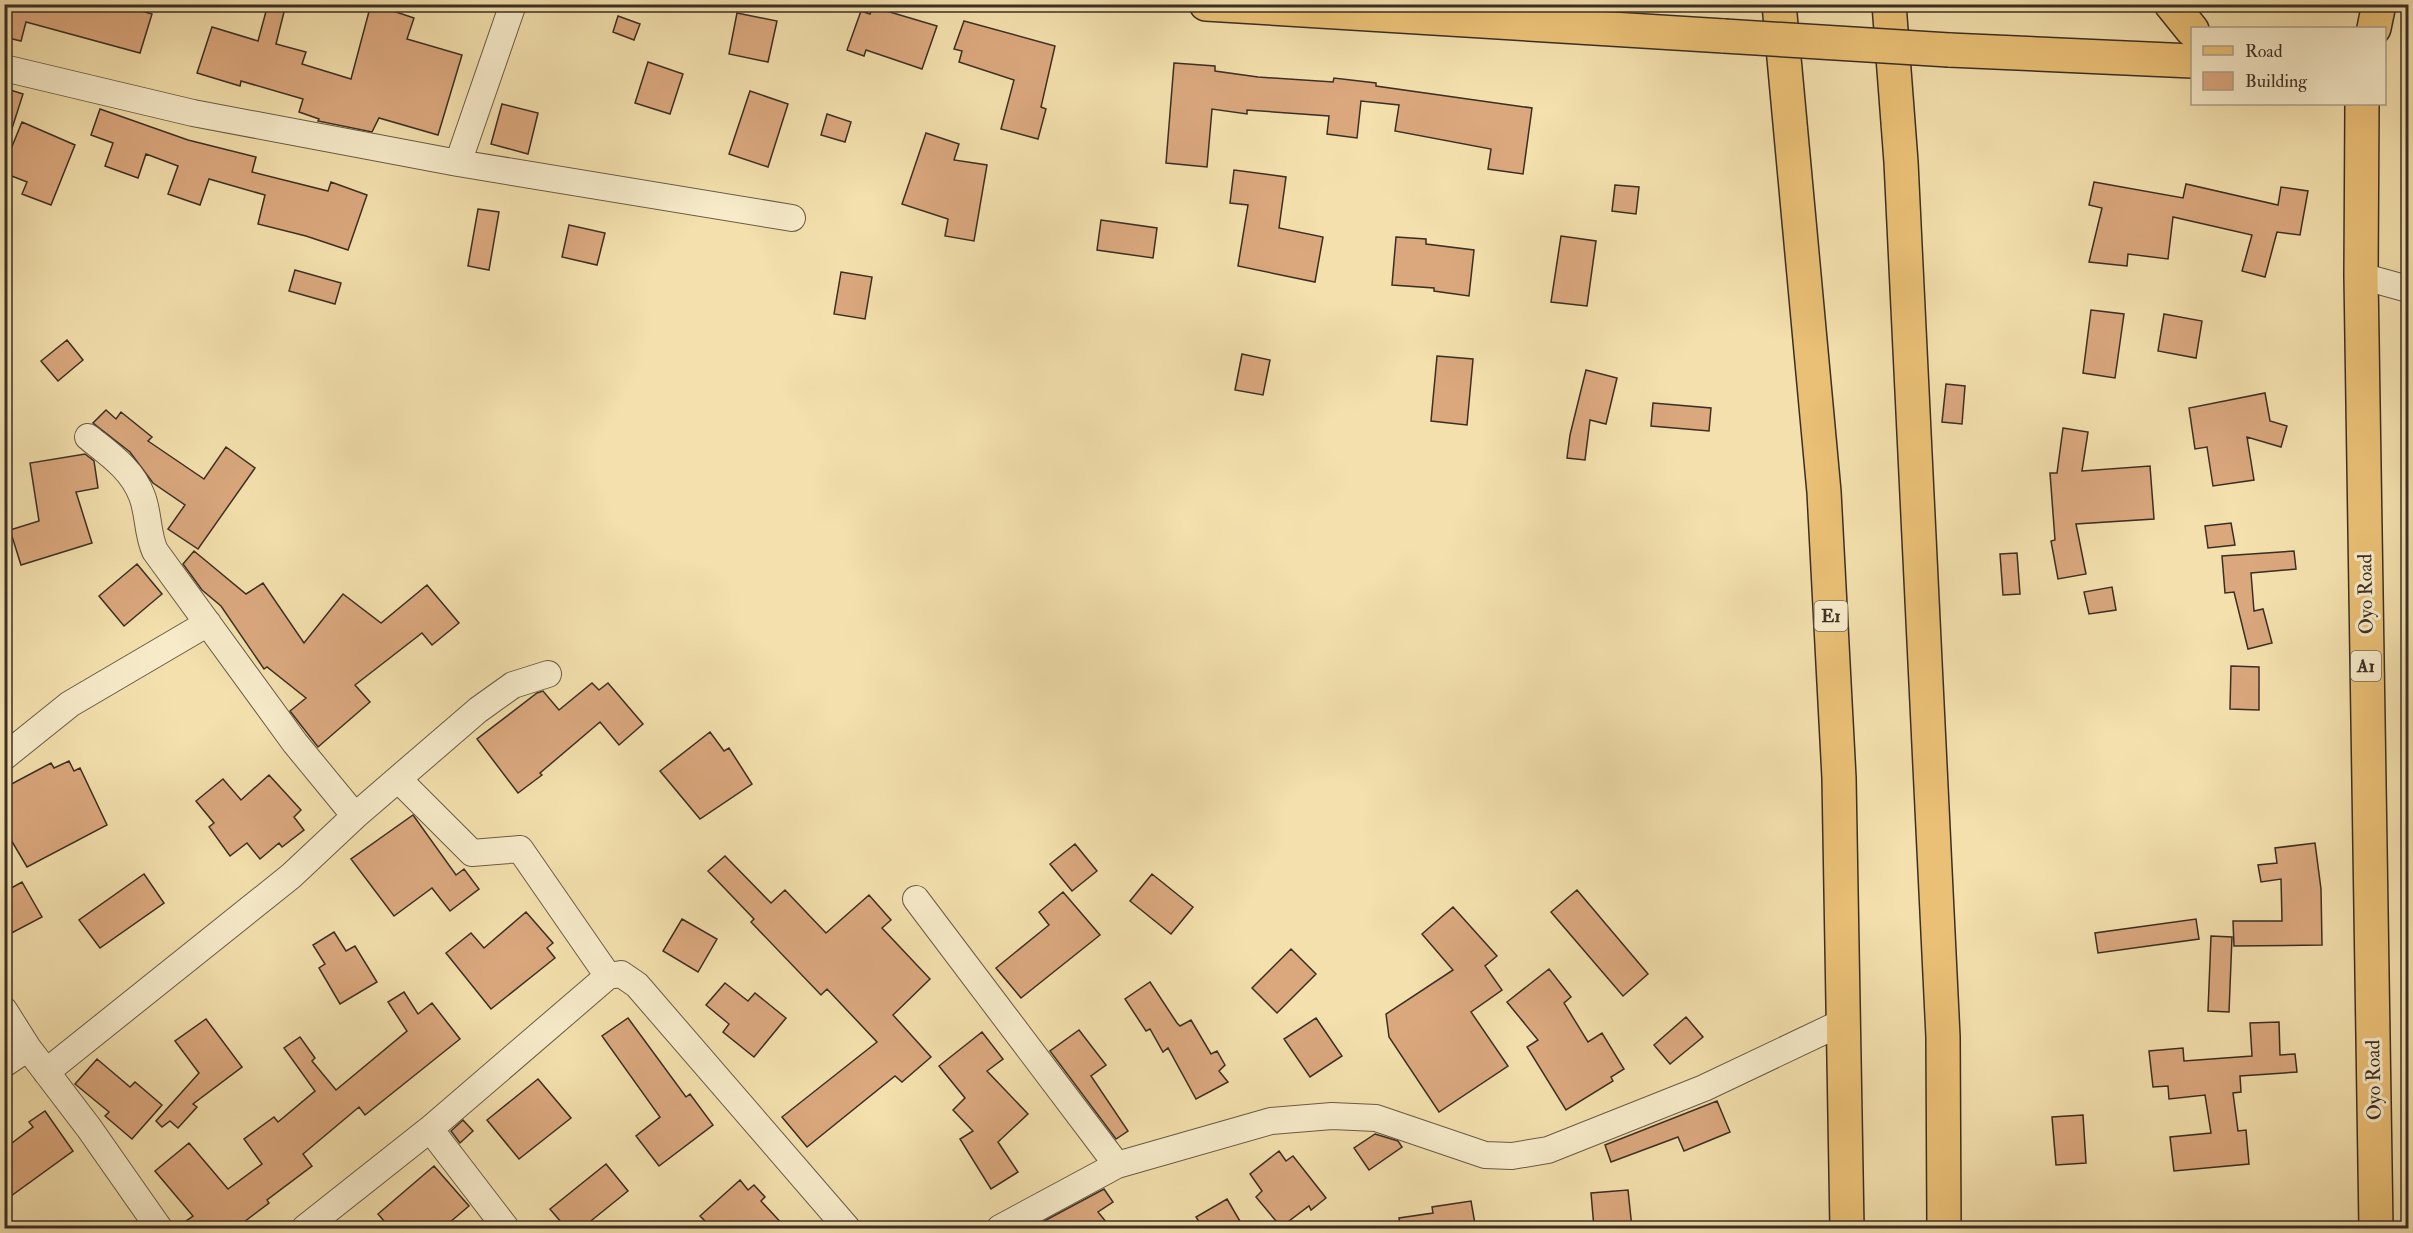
<svg xmlns="http://www.w3.org/2000/svg" width="2413" height="1233" font-family="'IM FELL Double Pica',serif">
  <rect width="100%" height="100%" fill="#f3e0ad"/>
  <filter id="stains"><feTurbulence type="fractalNoise" baseFrequency=".00333" numOctaves="4"/><feColorMatrix values="0 0 0 0 .2 0 0 0 0 .09 0 0 0 0 .02 0 0 0 .5 -.17"/></filter>
  <radialGradient id="worn" r=".72"><stop offset=".6" stop-color="#630" stop-opacity="0"/><stop offset="1" stop-color="#630" stop-opacity=".3"/></radialGradient>
  <path fill="#dba87e" stroke="#3b2f24" stroke-width="1.5" d="M 4,4 L 118,4 L 152,14 L 140,53 L 26,22 L 21,41 L 4,37 Z
    M 268,4 L 286,4 L 276,44 L 306,52 L 302,64 L 351,79 L 371,4 L 389,4 L 387,9 L 414,18 L 407,39 L 462,55 L 438,135 L 379,118 L 372,132 L 318,121 L 319,119 L 299,112 L 303,99 L 241,81 L 240,86 L 197,73 L 212,27 L 258,41 Z
    M 873,7 L 937,26 L 922,69 L 866,50 L 864,56 L 847,50 L 861,11 L 870,14 Z
    M 737,13 L 777,21 L 768,62 L 729,54 Z
    M 618,16 L 640,24 L 634,40 L 613,32 Z
    M 964,21 L 1055,46 L 1041,107 L 1046,109 L 1038,139 L 1001,129 L 1014,80 L 959,62 L 962,51 L 954,49 Z
    M 648,62 L 683,74 L 670,114 L 635,103 Z
    M 1174,63 L 1215,66 L 1215,71 L 1258,77 L 1333,82 L 1334,78 L 1376,83 L 1376,86 L 1532,108 L 1523,174 L 1488,169 L 1491,149 L 1395,131 L 1399,105 L 1361,101 L 1357,138 L 1327,134 L 1329,116 L 1247,110 L 1247,114 L 1212,109 L 1207,167 L 1166,163 Z
    M 4,88 L 23,94 L 8,141 L 4,140 Z
    M 750,91 L 788,104 L 768,167 L 729,154 Z
    M 502,104 L 538,113 L 528,154 L 491,144 Z
    M 100,109 L 188,140 L 256,157 L 252,172 L 328,191 L 331,182 L 367,195 L 348,250 L 306,236 L 258,224 L 265,195 L 209,179 L 200,205 L 168,194 L 178,166 L 146,154 L 138,178 L 105,166 L 113,143 L 91,135 Z
    M 827,114 L 851,122 L 845,142 L 821,135 Z
    M 22,122 L 75,145 L 51,205 L 22,194 L 27,182 L 4,173 L 4,166 Z
    M 926,133 L 959,144 L 954,160 L 987,165 L 974,241 L 945,236 L 948,219 L 902,204 Z
    M 1234,170 L 1286,177 L 1279,228 L 1323,237 L 1315,282 L 1238,266 L 1248,205 L 1230,203 Z
    M 2094,182 L 2183,198 L 2186,184 L 2278,205 L 2281,187 L 2308,191 L 2300,235 L 2277,232 L 2265,277 L 2242,271 L 2252,235 L 2173,217 L 2168,259 L 2128,254 L 2127,266 L 2089,262 L 2102,208 L 2089,205 Z
    M 1615,185 L 1639,187 L 1636,214 L 1612,211 Z
    M 478,209 L 499,212 L 489,270 L 468,266 Z
    M 1101,220 L 1157,228 L 1153,258 L 1097,250 Z
    M 569,225 L 605,233 L 597,265 L 562,257 Z
    M 1561,236 L 1596,241 L 1587,306 L 1551,302 Z
    M 1396,237 L 1426,239 L 1426,244 L 1474,250 L 1469,296 L 1434,291 L 1434,288 L 1392,285 Z
    M 295,270 L 341,283 L 335,304 L 289,291 Z
    M 841,272 L 872,277 L 865,319 L 834,314 Z
    M 2091,310 L 2124,314 L 2115,378 L 2083,373 Z
    M 2164,314 L 2202,321 L 2196,358 L 2158,351 Z
    M 67,340 L 83,360 L 58,381 L 41,361 Z
    M 1242,354 L 1270,360 L 1263,395 L 1235,390 Z
    M 1437,356 L 1473,359 L 1467,425 L 1431,421 Z
    M 1586,370 L 1617,378 L 1606,424 L 1590,420 L 1585,460 L 1567,458 L 1570,435 Z
    M 1946,384 L 1965,386 L 1962,424 L 1942,422 Z
    M 2265,393 L 2270,421 L 2287,426 L 2281,447 L 2247,437 L 2254,480 L 2213,486 L 2207,447 L 2195,449 L 2189,408 Z
    M 1653,403 L 1711,408 L 1709,431 L 1651,426 Z
    M 106,410 L 116,419 L 121,412 L 152,437 L 148,441 L 204,479 L 226,447 L 255,468 L 198,549 L 168,529 L 185,505 L 153,483 L 130,452 L 93,423 Z
    M 2063,428 L 2088,432 L 2082,471 L 2150,466 L 2154,519 L 2076,524 L 2086,574 L 2058,579 L 2051,541 L 2055,540 L 2050,473 L 2057,473 Z
    M 85,454 L 94,461 L 98,488 L 76,492 L 92,543 L 21,565 L 10,530 L 39,521 L 30,463 Z
    M 2231,523 L 2235,545 L 2208,548 L 2205,526 Z
    M 194,551 L 246,594 L 263,583 L 304,643 L 343,594 L 381,623 L 427,585 L 459,623 L 432,645 L 422,633 L 355,685 L 370,702 L 318,747 L 290,711 L 306,698 L 267,667 L 264,669 L 221,606 L 202,590 L 183,564 Z
    M 2294,551 L 2296,569 L 2251,573 L 2254,611 L 2263,609 L 2272,643 L 2248,649 L 2234,592 L 2225,593 L 2222,556 Z
    M 2017,553 L 2020,594 L 2003,595 L 2000,554 Z
    M 137,564 L 162,594 L 124,626 L 99,596 Z
    M 2112,587 L 2116,610 L 2089,614 L 2084,592 Z
    M 2231,666 L 2259,667 L 2259,710 L 2230,709 Z
    M 592,683 L 599,690 L 608,683 L 643,724 L 619,745 L 600,722 L 540,773 L 542,775 L 518,793 L 477,739 L 537,693 L 543,691 L 559,710 Z
    M 710,732 L 724,751 L 729,748 L 752,784 L 700,819 L 660,771 Z
    M 69,761 L 74,771 L 80,768 L 107,825 L 27,867 L 4,828 L 4,788 L 51,763 L 54,768 Z
    M 269,775 L 301,810 L 294,817 L 304,830 L 282,847 L 279,843 L 260,859 L 247,843 L 230,856 L 209,827 L 214,823 L 196,801 L 223,779 L 241,800 Z
    M 413,815 L 456,875 L 464,869 L 479,889 L 450,911 L 432,888 L 394,916 L 351,859 Z
    M 2315,843 L 2321,889 L 2322,945 L 2234,946 L 2233,921 L 2282,921 L 2281,879 L 2261,882 L 2258,865 L 2277,863 L 2275,848 Z
    M 1075,844 L 1097,871 L 1072,891 L 1050,864 Z
    M 725,856 L 771,903 L 785,890 L 826,933 L 869,895 L 891,920 L 882,928 L 930,979 L 893,1015 L 931,1057 L 902,1082 L 895,1076 L 807,1147 L 782,1117 L 877,1042 L 827,989 L 821,995 L 751,922 L 754,919 L 708,871 Z
    M 144,874 L 164,903 L 100,948 L 79,920 Z
    M 1152,874 L 1193,907 L 1171,934 L 1130,901 Z
    M 22,882 L 42,917 L 4,937 L 4,892 Z
    M 1577,890 L 1648,974 L 1623,996 L 1551,912 Z
    M 1063,892 L 1100,935 L 1021,998 L 996,968 L 1049,925 L 1039,912 Z
    M 1453,907 L 1497,956 L 1485,966 L 1502,990 L 1471,1012 L 1508,1066 L 1439,1112 L 1389,1037 L 1386,1014 L 1453,970 L 1422,934 Z
    M 526,912 L 553,943 L 547,948 L 555,958 L 491,1009 L 446,953 L 471,933 L 484,948 Z
    M 682,919 L 717,939 L 698,972 L 663,951 Z
    M 2196,919 L 2199,939 L 2098,953 L 2095,933 Z
    M 334,932 L 346,951 L 355,946 L 377,982 L 340,1004 L 319,968 L 325,964 L 313,945 Z
    M 2211,936 L 2232,937 L 2229,1012 L 2208,1011 Z
    M 1291,949 L 1316,974 L 1277,1013 L 1252,988 Z
    M 1549,969 L 1571,997 L 1564,1003 L 1588,1042 L 1602,1033 L 1624,1069 L 1611,1077 L 1613,1081 L 1566,1110 L 1527,1047 L 1538,1040 L 1507,1002 Z
    M 1150,982 L 1177,1023 L 1180,1026 L 1191,1020 L 1211,1054 L 1217,1051 L 1225,1065 L 1219,1071 L 1228,1082 L 1196,1099 L 1168,1048 L 1163,1052 L 1150,1029 L 1146,1031 L 1125,999 Z
    M 725,983 L 748,1001 L 755,993 L 786,1018 L 754,1057 L 723,1032 L 729,1024 L 706,1005 Z
    M 404,992 L 418,1014 L 432,1003 L 460,1039 L 365,1115 L 359,1107 L 303,1154 L 312,1166 L 267,1200 L 269,1203 L 236,1228 L 176,1228 L 193,1216 L 155,1171 L 189,1143 L 228,1189 L 262,1164 L 244,1139 L 274,1117 L 278,1122 L 315,1091 L 284,1048 L 300,1037 L 315,1058 L 312,1061 L 336,1090 L 407,1031 L 388,1002 Z
    M 1686,1017 L 1703,1037 L 1670,1064 L 1654,1045 Z
    M 628,1018 L 686,1097 L 690,1094 L 713,1125 L 659,1166 L 636,1136 L 660,1117 L 602,1036 Z
    M 1316,1018 L 1342,1056 L 1310,1077 L 1284,1039 Z
    M 206,1019 L 242,1067 L 193,1104 L 197,1107 L 178,1128 L 170,1121 L 162,1127 L 156,1121 L 199,1073 L 175,1041 Z
    M 2279,1022 L 2280,1055 L 2295,1054 L 2297,1072 L 2240,1076 L 2241,1092 L 2233,1093 L 2238,1131 L 2246,1130 L 2249,1164 L 2174,1171 L 2170,1137 L 2211,1133 L 2205,1095 L 2169,1099 L 2168,1086 L 2153,1087 L 2149,1051 L 2183,1048 L 2184,1061 L 2252,1056 L 2250,1023 Z
    M 1079,1030 L 1106,1065 L 1091,1076 L 1128,1131 L 1116,1139 L 1050,1051 Z
    M 982,1032 L 1003,1059 L 987,1071 L 1028,1114 L 998,1142 L 1018,1172 L 991,1189 L 960,1139 L 973,1131 L 953,1110 L 965,1098 L 939,1066 Z
    M 97,1059 L 130,1087 L 135,1082 L 162,1105 L 132,1139 L 105,1116 L 109,1112 L 75,1084 Z
    M 538,1079 L 571,1118 L 519,1159 L 487,1120 Z
    M 1717,1101 L 1730,1132 L 1684,1151 L 1678,1137 L 1611,1162 L 1605,1145 Z
    M 45,1111 L 73,1151 L 4,1201 L 4,1149 L 33,1127 L 29,1122 Z
    M 2083,1115 L 2086,1163 L 2056,1165 L 2052,1117 Z
    M 463,1120 L 473,1131 L 460,1143 L 451,1131 Z
    M 1375,1134 L 1398,1141 L 1402,1147 L 1369,1170 L 1354,1148 Z
    M 1279,1151 L 1286,1161 L 1293,1156 L 1326,1198 L 1311,1210 L 1309,1206 L 1281,1227 L 1256,1197 L 1262,1191 L 1250,1174 Z
    M 606,1164 L 628,1191 L 582,1228 L 566,1228 L 550,1209 Z
    M 434,1166 L 469,1206 L 443,1228 L 390,1228 L 378,1214 Z
    M 740,1180 L 748,1190 L 754,1185 L 765,1197 L 761,1201 L 786,1228 L 712,1228 L 700,1216 Z
    M 1104,1189 L 1113,1202 L 1098,1212 L 1111,1228 L 1031,1228 Z
    M 1628,1190 L 1632,1228 L 1594,1228 L 1591,1193 Z
    M 1227,1199 L 1244,1228 L 1203,1228 L 1196,1217 Z
    M 1471,1201 L 1475,1224 L 1456,1228 L 1400,1228 L 1399,1218 L 1433,1213 L 1432,1207 Z"/>
  <g fill="none" stroke-linecap="round" stroke-linejoin="round">
    <defs>
      <path id="minor" d="M 4,68 L 193,113 L 458,163 L 792,218
        M 458,163 L 513,4
        M 2361,276 L 2408,289
        M 88,437 C 109,454 132,469 142,496 C 149,514 147,534 155,551 L 295,743 L 355,816
        M 4,757 L 70,704 L 208,623
        M 398,779 L 472,853 L 520,849 L 608,976
        M 916,899 L 1117,1165
        M 4,1010 L 28,1048 L 89,1128 L 159,1228
        M 4,1064 L 28,1048
        M 46,1072 L 291,876 L 355,816 L 478,710 L 513,685 L 548,674
        M 430,1129 L 506,1228
        M 305,1228 L 430,1129 L 608,976 L 621,974 L 637,985 L 847,1228
        M 1000,1228 L 1117,1165 L 1271,1121 L 1332,1116 L 1376,1118 L 1485,1155 L 1512,1156 L 1548,1150 L 1704,1088 L 1845,1021"/>
      <path id="major" d="M 1206,4 L 1724,36
        M 1949,50 L 2192,61"/>
      <path id="highway" d="M 1779,4 L 1824,492 L 1839,778 L 1847,1228
        M 1889,4 L 1901,162 L 1943,1037 L 1944,1228
        M 2171,4 L 2192,30
        M 2374,28 L 2379,4
        M 2362,104 L 2361,276 L 2376,1228"/>
    </defs>
    <use href="#minor" stroke="#695b46" stroke-width="28"/>
    <use href="#major" stroke="#3b2f24" stroke-width="36"/>
    <use href="#highway" stroke="#3b2f24" stroke-width="36"/>
    <use href="#minor" stroke="#f7ebca" stroke-width="26"/>
    <use href="#major" stroke="#eac076" stroke-width="33"/>
    <use href="#highway" stroke="#eac076" stroke-width="33"/>
    <defs>
      <path id="major-bridge" d="M 1724,36 L 1949,50"/>
    </defs>
    <use href="#major-bridge" stroke="#3b2f24" stroke-width="36" stroke-linecap="butt"/>
    <use href="#major-bridge" stroke="#eac076" stroke-width="33"/>
  </g>
  <g text-anchor="middle" stroke-width="6" stroke-linejoin="round" paint-order="stroke">
    <g fill="#f7ebca" stroke="#736756" stroke-width="1.5">
      <rect x="1814.5" y="601" width="33" height="30" rx="4.5"/>
      <rect x="2351" y="651" width="30" height="30" rx="4.5"/>
    </g>
    <g font-size="18" font-weight="bold" fill="#3b2f24">
      <text x="1831" y="622">E1</text>
      <text x="2366" y="672">A1</text>
    </g>
    <g font-size="20" fill="#3b2f24" stroke="#f7ebca">
      <text transform="translate(2365 594) rotate(-91)" y="7">Oyo Road</text>
      <text transform="translate(2373 1080) rotate(-91)" y="7">Oyo Road</text>
    </g>
  </g>
  <rect width="2413" height="1233" fill="none" stroke="#f3e0ad" stroke-width="24"/>
  <rect x="6" y="6" width="2401" height="1221" fill="none" stroke="#3b2f24" stroke-width="3"/>
  <rect x="12" y="12" width="2389" height="1209" fill="none" stroke="#3b2f24" stroke-width="1.5"/>
  <rect x="2191" y="27" width="195" height="78" fill="#f7ebca" stroke="#aca088" stroke-width="1.5"/>
  <rect x="2203" y="46" width="30" height="9" fill="#eac076" stroke="#aca088" stroke-width="1.5"/>
  <text x="2245" y="57" font-size="18" fill="#3b2f24">Road</text>
  <rect x="2203" y="72" width="30" height="18" fill="#dba87e" stroke="#aca088" stroke-width="1.5"/>
  <text x="2245" y="87" font-size="18" fill="#3b2f24">Building</text>
  <rect width="100%" height="100%" filter="url(#stains)"/>
  <rect width="100%" height="100%" fill="url(#worn)"/>
</svg>
